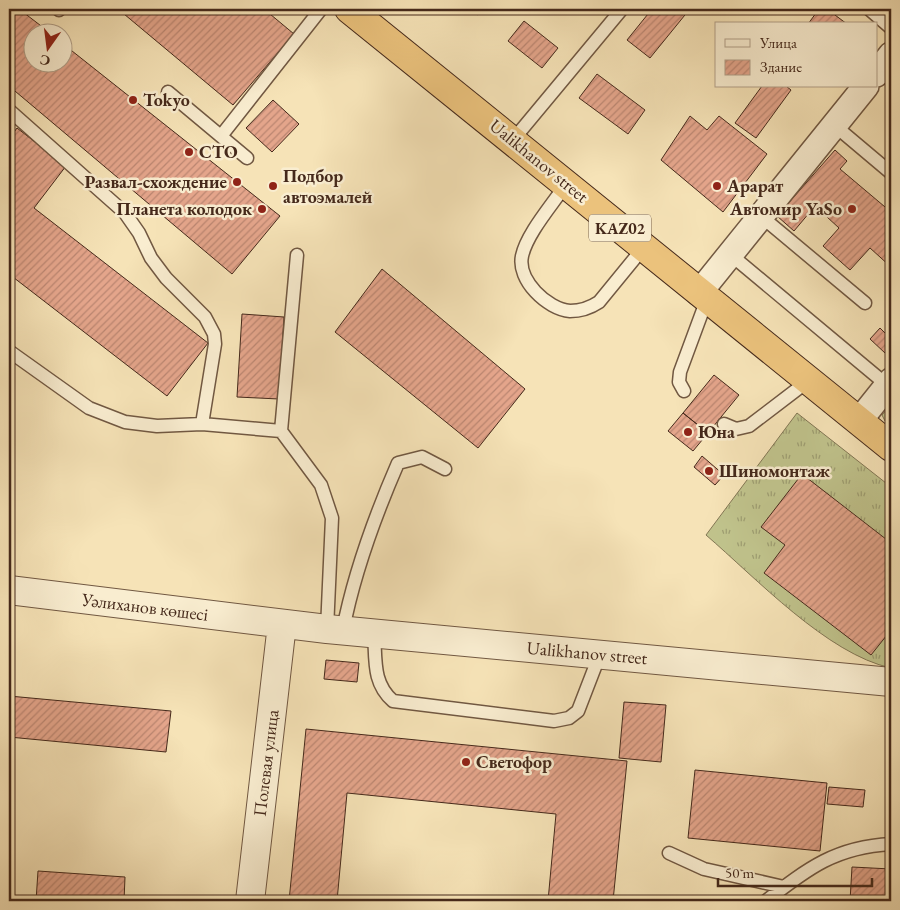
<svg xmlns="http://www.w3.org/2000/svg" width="900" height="910" font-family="'EB Garamond',serif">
  <defs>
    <pattern id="grass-tufts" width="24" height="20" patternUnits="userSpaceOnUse" patternTransform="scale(1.25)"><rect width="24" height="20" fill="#c0c38c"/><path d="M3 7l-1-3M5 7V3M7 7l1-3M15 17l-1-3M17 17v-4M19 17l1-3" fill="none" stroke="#9e9e72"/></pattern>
    <pattern id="building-hatch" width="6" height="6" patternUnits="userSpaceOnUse" patternTransform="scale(1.25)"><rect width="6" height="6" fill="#e4a58b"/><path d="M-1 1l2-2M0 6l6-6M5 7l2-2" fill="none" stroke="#bb8671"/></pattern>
  </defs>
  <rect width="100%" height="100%" fill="#f6e3b7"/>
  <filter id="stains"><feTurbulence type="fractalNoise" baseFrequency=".004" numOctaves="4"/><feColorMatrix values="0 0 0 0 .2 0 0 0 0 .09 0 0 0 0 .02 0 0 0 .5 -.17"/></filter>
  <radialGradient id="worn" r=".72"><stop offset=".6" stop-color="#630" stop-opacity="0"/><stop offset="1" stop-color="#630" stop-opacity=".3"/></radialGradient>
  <path fill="url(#grass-tufts)" stroke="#827654" d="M 889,407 L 891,408 L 891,427 L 885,421 L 882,415 Z
    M 797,413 L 891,487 L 891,668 C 827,654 756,578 706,535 Z"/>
  <path fill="url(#building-hatch)" stroke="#45291b" d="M 9,9 L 19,9 L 49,32 L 32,32 L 32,62 L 62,62 L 62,43 L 280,216 L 232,274 L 9,86 Z
    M 118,9 L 264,9 L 294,34 L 233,105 Z
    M 471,9 L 483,9 L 478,15 Z
    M 652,9 L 689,10 L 650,58 L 627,40 Z
    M 819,9 L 827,9 L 847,24 L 808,24 Z
    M 524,21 L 558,48 L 542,68 L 508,41 Z
    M 597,74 L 645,110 L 628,134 L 579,98 Z
    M 762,86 L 786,86 L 791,90 L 756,138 L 735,123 Z
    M 273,100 L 299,124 L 272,152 L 246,128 Z
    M 690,116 L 707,130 L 719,116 L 767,154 L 723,212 L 661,160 Z
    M 17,128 L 66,166 L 34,208 L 208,343 L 167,396 L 9,274 L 9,139 Z
    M 835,150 L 847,161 L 840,169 L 891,212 L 891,267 L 870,248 L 850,270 L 823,246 L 839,228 L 815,206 L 794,231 L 777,216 Z
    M 382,269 L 525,389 L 478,448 L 335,332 Z
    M 242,314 L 284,317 L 279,399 L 237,397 Z
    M 880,328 L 891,339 L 891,346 L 885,353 L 870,339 Z
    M 714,375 L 739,395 L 708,433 L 683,413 Z
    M 683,413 L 708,433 L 693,451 L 668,431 Z
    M 702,456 L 724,475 L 715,485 L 694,467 Z
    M 802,474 L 891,543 L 891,630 L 871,655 L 764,573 L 785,545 L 761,527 Z
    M 326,660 L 359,663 L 357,682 L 324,679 Z
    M 9,696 L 171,711 L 166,752 L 9,737 Z
    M 624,702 L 666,705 L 661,762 L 619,758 Z
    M 306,729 L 627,761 L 613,901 L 548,901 L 556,814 L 347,793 L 337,901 L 289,901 Z
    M 695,770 L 827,783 L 820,851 L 688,838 Z
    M 829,787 L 865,790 L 863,807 L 827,804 Z
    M 852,867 L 891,869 L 891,901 L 850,901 Z
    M 38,871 L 125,877 L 124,901 L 36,901 Z"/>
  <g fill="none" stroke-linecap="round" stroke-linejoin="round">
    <defs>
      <path id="service" d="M 869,9 L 891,28
        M 59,10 L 60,9
        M 168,92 L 247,158
        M 9,110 L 125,213 L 139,233 L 151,258 L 166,278 L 205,317 L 214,334 L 215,344 L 202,424
        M 834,125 L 891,173
        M 221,136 L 321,9
        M 513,140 L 622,9
        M 566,184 C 553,204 527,233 522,256 C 517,280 547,309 570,311 C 581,311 590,308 599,302 L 644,247
        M 762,217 L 865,303
        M 731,255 L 887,385
        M 9,351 L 89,408 L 125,422 L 157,426 L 202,424 L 281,431 L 321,485 L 332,518 L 327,629
        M 684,391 L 679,382 L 680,372 L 707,299
        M 724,424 L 736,429 L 749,426 L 808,381
        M 281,431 L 297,255
        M 343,630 C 354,573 375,516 398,463 L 422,457 L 445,469
        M 374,633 C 376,659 372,683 393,701 L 554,721 L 569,718 L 578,711 L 600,654
        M 669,853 L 704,869 L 784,887
        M 766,901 C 808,868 836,847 891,844"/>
      <path id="minor" d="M 876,74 L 891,55
        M 699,293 L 866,86
        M 859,421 L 891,381"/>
      <path id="tertiary" d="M 9,590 L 327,629 L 891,682
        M 250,901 L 282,624"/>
      <path id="trunk" d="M 349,9 L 891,447"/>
    </defs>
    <use href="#service" stroke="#715842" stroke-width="15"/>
    <use href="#minor" stroke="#715842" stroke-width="28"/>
    <use href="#tertiary" stroke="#715842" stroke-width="30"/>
    <use href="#trunk" stroke="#45291b" stroke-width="30"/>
    <use href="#service" stroke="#f9edd0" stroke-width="12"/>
    <use href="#minor" stroke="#f9edd0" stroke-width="25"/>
    <use href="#tertiary" stroke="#f9edd0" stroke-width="28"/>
    <use href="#trunk" stroke="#ebc27c" stroke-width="28"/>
  </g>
  <g fill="#8f2418" stroke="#f9edd0" stroke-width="2">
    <circle cx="133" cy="100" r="5"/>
    <circle cx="189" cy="152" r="5"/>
    <circle cx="237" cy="182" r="5"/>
    <circle cx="273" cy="186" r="5"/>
    <circle cx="717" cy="186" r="5"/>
    <circle cx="262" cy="209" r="5"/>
    <circle cx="852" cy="209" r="5"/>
    <circle cx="688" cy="432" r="5"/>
    <circle cx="709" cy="471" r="5"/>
    <circle cx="466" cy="762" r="5"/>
  </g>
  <g text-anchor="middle" stroke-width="5" stroke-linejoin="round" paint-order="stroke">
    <rect fill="#f9edd0" stroke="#7b6451" stroke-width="1" x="589" y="214.5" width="62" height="27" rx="4"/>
    <g font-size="16" font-weight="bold" fill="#45291b">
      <text x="620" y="234">KАZ02</text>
    </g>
    <g font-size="18" font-weight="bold" fill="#45291b" stroke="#f9edd0" text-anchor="start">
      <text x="143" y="106">Tokyo</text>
      <text x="199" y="158">СТО</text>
      <text x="283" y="182">Подбор<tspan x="283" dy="21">автоэмалей</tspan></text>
      <text x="227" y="188" text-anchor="end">Развал-схождение</text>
      <text x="727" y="192">Арарат</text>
      <text x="252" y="215" text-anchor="end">Планета колодок</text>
      <text x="842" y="215" text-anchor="end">Автомир YaSo</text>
      <text x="698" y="438">Юна</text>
      <text x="719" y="477">Шиномонтаж</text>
      <text x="476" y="768">Светофор</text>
    </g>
    <g font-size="18" fill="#45291b" stroke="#f9edd0">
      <text transform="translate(539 161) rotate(39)" y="6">Ualikhanov street</text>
      <text transform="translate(145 607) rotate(7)" y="6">Уәлиханов көшесі</text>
      <text transform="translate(587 653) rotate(5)" y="6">Ualikhanov street</text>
      <text transform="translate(266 763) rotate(-83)" y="6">Полевая улица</text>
    </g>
  </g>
  <rect width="900" height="910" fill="none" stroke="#f6e3b7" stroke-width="30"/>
  <rect x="10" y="10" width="880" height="890" fill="none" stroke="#45291b" stroke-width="2.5"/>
  <rect x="15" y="15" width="870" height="880" fill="none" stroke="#45291b"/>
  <rect x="715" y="22" width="162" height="65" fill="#f9edd0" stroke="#b19f88"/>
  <rect x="725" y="39" width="25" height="8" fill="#f9edd0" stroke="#b19f88"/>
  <text x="760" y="48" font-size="15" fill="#45291b">Улица</text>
  <rect x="725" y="60" width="25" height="15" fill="url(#building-hatch)" stroke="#b19f88"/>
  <text x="760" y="72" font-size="15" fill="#45291b">Здание</text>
  <g transform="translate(48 48) rotate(194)"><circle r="24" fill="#f9edd0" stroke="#b19f88"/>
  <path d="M0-4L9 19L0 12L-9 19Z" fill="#8f2418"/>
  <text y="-8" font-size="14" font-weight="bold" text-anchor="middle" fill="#45291b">С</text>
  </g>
  <path d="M718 878v8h154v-8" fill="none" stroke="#45291b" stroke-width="2.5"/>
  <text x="725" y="878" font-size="15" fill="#45291b" stroke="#f9edd0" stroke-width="4" paint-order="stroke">50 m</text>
  <rect width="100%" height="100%" filter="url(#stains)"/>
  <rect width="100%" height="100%" fill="url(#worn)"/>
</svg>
